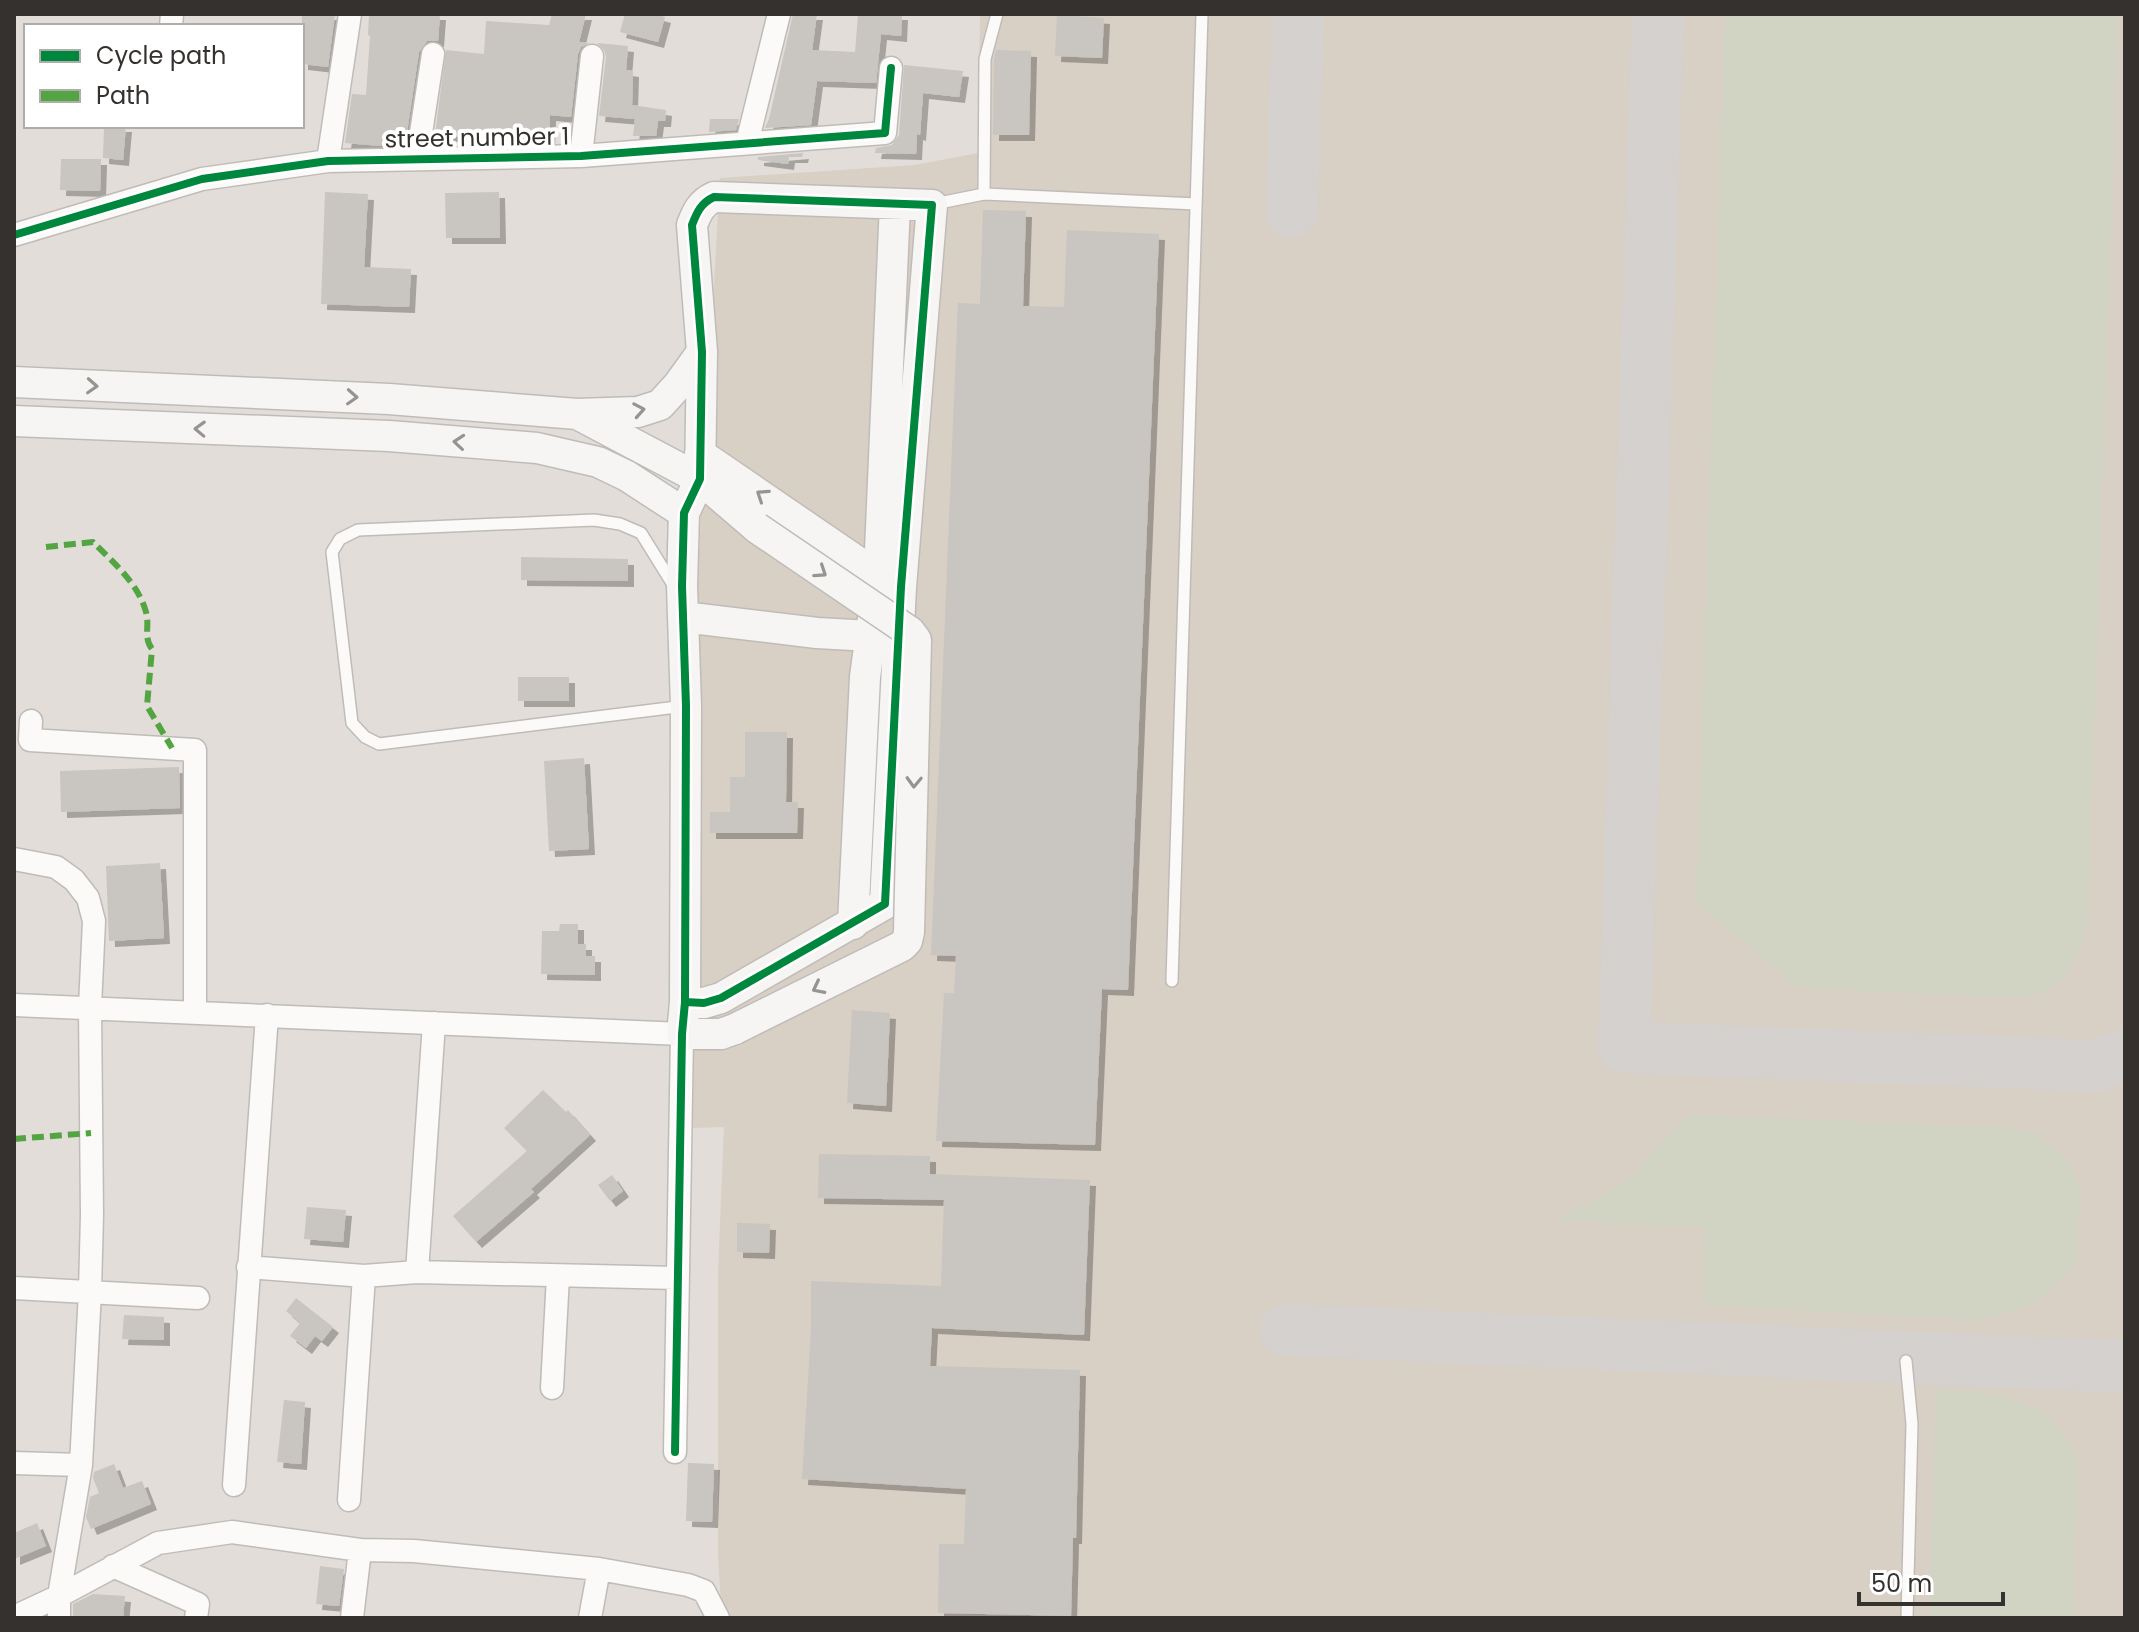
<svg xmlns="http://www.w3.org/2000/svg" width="2139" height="1632" font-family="Poppins,sans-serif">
  <defs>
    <filter id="shadow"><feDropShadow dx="6" dy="6" stdDeviation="0" flood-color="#0004"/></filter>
  </defs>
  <rect width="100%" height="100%" fill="#e2ddd8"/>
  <path fill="#d8cfc5" d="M 980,14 L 2125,14 L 2125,1618 L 722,1618 L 718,1557 L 718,1273 L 724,1127 L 692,1128 L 693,659 L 720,178 L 915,165 L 978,153 Z"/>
  <path fill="#d2d4c3" d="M 1725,14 L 2118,14 L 2088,916 C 2081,959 2068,987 2023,998 L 1798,988 L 1696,902 Z
    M 1687,1115 L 2010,1127 L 2039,1134 L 2068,1162 L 2080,1187 L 2077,1257 L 2066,1275 L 2048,1293 L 2028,1305 L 1982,1320 L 1707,1306 L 1703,1293 L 1706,1228 L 1557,1220 L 1627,1182 Z
    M 1936,1389 L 1999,1395 L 2044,1412 L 2072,1445 L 2078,1471 L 2073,1618 L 1930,1618 Z"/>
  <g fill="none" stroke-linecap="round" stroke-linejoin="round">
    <path stroke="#d4d1ce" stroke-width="52" d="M 1658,14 L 1624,1047 L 2094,1066 L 2125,1055
      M 1292,212 L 1298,14
      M 1286,1330 L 2125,1367"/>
  </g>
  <path fill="#c9c5c1" filter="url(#shadow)" d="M 302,14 L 335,14 L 328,67 L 302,64 Z
    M 369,14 L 440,14 L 438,41 L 427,41 L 419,52 L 406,139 L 382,137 L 381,146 L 345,143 L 352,94 L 366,95 L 370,36 L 368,35 Z
    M 552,14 L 586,14 L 579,42 L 590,43 L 581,47 L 578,54 L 571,117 L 550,115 L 549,143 L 476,144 L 476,137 L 435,135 L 446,50 L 484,54 L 486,21 L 549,25 Z
    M 625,14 L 654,14 L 665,17 L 658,42 L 620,32 Z
    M 793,14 L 817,14 L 812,50 L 855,52 L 858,14 L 902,14 L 901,36 L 881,34 L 876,83 L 817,81 L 811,125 L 765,128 L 769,119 Z
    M 1057,15 L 1104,18 L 1102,58 L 1055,56 Z
    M 597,43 L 628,46 L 626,70 L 633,71 L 632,105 L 666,110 L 665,121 L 658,121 L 656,136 L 633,136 L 635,119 L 599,116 L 606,57 L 604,50 Z
    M 996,50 L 1031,51 L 1029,135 L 993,135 L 994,60 Z
    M 904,65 L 963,71 L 959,97 L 923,93 L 920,135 L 917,134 L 916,154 L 875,153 L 876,148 L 892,145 L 899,135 Z
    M 710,119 L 739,119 L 736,130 L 709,132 Z
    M 104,126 L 126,126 L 123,160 L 103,158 Z
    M 803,153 L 802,157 L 789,157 L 788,164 L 758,160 L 758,157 Z
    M 61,159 L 101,159 L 100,191 L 60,190 Z
    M 325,192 L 368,194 L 364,267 L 411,269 L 409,307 L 321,304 Z
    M 499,192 L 500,238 L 446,238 L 445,193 Z
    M 983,210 L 1026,211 L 1023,306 L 1064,307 L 1067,230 L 1159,234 L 1128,990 L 1102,989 L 1095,1145 L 936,1141 L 944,993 L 954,993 L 956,956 L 931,955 L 958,303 L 980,304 Z
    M 521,557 L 628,559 L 628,581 L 521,580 Z
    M 518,677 L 569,677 L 569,701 L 518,701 Z
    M 745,732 L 787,732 L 786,802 L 798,802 L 797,833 L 710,833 L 710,812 L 730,812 L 730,777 L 745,777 Z
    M 584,758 L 589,849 L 549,851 L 544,761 Z
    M 179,767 L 180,808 L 61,812 L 60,771 Z
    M 160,863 L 164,938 L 109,941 L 106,866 Z
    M 560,924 L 578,924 L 578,944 L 586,944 L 586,956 L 595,956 L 595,975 L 541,974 L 542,931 L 559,931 Z
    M 852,1010 L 890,1013 L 886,1106 L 847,1103 Z
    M 543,1090 L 566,1112 L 568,1110 L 590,1135 L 531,1189 L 534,1192 L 476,1242 L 453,1216 L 527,1151 L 504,1128 Z
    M 819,1154 L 930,1156 L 930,1174 L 1090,1180 L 1084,1335 L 932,1328 L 930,1366 L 1080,1370 L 1076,1538 L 1073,1538 L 1071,1616 L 938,1613 L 939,1544 L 964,1544 L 966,1489 L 802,1479 L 811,1330 L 811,1281 L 941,1286 L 944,1200 L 818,1198 Z
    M 612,1175 L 623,1191 L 610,1201 L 598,1185 Z
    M 307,1207 L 346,1210 L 343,1242 L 304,1239 Z
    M 737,1223 L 770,1224 L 769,1253 L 737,1252 Z
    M 296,1298 L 333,1327 L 322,1341 L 315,1336 L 306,1348 L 290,1336 L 300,1323 L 286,1311 Z
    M 124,1315 L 164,1317 L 164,1340 L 122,1339 Z
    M 284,1400 L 305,1402 L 301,1464 L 277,1462 Z
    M 688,1463 L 714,1464 L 712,1522 L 686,1521 Z
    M 114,1464 L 123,1488 L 142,1481 L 151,1504 L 91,1529 L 86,1517 L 90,1497 L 99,1493 L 93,1478 L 94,1472 Z
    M 37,1523 L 46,1546 L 14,1559 L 14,1533 Z
    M 320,1566 L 344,1569 L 339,1606 L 316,1604 Z
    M 93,1594 L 125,1596 L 123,1618 L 73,1618 L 73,1604 Z"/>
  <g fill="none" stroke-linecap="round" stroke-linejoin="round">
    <defs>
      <path id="lane" d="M 984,194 L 985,59 L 997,14
        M 934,204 L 984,194 L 1196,204
        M 678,585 L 672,583 L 641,533 L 620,524 L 594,520 L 358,530 L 340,539 L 332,552 L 352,723 L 365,737 L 379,744 L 685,706
        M 1172,981 L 1202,14
        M 1906,1361 L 1912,1424 L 1907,1618"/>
      <path id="street" d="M 171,26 L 172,14
        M 747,143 L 779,14
        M 581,156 L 592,56
        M 417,159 L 433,54
        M 328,161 L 350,14
        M 14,235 L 202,179 L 328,161 L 581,156 L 885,133 L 891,68
        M 31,721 L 30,740 L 195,750 L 195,1012
        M 14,859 L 56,867 L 74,880 L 88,898 L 94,921 L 90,1007 L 92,1215 L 90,1291 L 81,1465 L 59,1596 L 59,1618
        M 14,1005 L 682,1034 L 675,1452
        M 248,1267 L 364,1276 L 417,1272 L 677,1278
        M 417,1272 L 434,1023
        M 14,1288 L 198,1298
        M 552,1388 L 558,1276
        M 14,1463 L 81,1465
        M 234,1485 L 267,1015
        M 349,1500 L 364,1276
        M 113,1566 L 198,1604 L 196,1618
        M 14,1617 L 59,1596 L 158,1543 L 232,1532 L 360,1550 L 414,1551 L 599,1569 L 688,1585 L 704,1591 L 718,1618
        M 352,1618 L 360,1550
        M 590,1618 L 599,1569"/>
      <path id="secondary" d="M 14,382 L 389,399 L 577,414 L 638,412 L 660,405 L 679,384 L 702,352
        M 579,415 L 700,479 L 757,528
        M 14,421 L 389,436 L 537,448 L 598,462 L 627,476 L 684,513
        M 700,454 L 890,584
        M 683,617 L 817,633 L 871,636 L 880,632 L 884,625
        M 853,924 L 865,677 L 879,574 L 895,204
        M 685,1002 L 704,1003 L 721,998 L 885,904 L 901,587 L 932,205 L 714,197 C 701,203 697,212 692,225 L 702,352 L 700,479 L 684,513 L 682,586 L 686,706 L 685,1002 L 682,1034 L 721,1034 L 735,1029"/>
    </defs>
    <use href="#lane" stroke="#bfbcb8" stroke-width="14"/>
    <use href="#street" stroke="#bfbcb8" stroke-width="25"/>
    <use href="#secondary" stroke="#bfbcb8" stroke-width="33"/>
    <use href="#lane" stroke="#fbfaf9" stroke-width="11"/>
    <use href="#street" stroke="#fbfaf9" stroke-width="22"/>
    <use href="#secondary" stroke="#f7f5f4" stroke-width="30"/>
    <defs>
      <path id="secondary-bridge" d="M 735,1029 L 902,946 L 907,941 L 909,932 L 916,640 L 910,632 L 757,528"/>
    </defs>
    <use href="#secondary-bridge" stroke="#bfbcb8" stroke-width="33" stroke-linecap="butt"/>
    <use href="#secondary-bridge" stroke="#f7f5f4" stroke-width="30"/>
    <path stroke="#53a543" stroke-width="6" stroke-dasharray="12 6" stroke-linecap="butt" d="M 46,547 L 93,542 C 113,562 138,583 146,612 C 150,626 143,637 152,649 L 147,706 L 172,748
      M 14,1139 L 91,1133"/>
    <defs>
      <path id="cycleway" d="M 14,235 L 202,179 L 328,161 L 581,156 L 885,133 L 891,68
        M 675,1452 L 682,1034 L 685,1002 L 686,706 L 682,586 L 684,513 L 700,479 L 702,352 L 692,225 C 697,212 701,203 714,197 L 932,205 L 901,587 L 885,904 L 721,998 L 704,1003 L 685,1002"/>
    </defs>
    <use href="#cycleway" stroke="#fff" stroke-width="13"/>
    <use href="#cycleway" stroke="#00873e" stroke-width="8"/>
  </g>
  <defs><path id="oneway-chevron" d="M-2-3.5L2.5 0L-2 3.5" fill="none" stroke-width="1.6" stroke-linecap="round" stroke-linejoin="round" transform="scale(2)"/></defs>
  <g stroke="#969391">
    <use href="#oneway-chevron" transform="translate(92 386) rotate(3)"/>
    <use href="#oneway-chevron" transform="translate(352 397) rotate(3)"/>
    <use href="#oneway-chevron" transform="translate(639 410) rotate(-10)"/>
    <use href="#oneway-chevron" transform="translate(200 429) rotate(-178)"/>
    <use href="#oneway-chevron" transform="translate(459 442) rotate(-175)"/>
    <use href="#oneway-chevron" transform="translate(762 495) rotate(-146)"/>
    <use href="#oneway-chevron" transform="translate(821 572) rotate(34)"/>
    <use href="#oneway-chevron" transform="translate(914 782) rotate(92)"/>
    <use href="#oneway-chevron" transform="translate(818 988) rotate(153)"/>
  </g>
  <g text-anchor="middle" stroke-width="8" stroke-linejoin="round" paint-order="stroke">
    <g font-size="24" fill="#34312e" stroke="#fff">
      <text transform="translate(477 138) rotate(-1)" y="8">street number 1</text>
    </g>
  </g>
  <rect width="2139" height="1632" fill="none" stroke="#34312e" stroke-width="32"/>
  <rect x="24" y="24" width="280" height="104" fill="#ffffff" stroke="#aeadab" stroke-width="2"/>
  <rect x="40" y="50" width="40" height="12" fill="#00873e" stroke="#aeadab" stroke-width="2"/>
  <text x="96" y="64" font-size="24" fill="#34312e">Cycle path</text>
  <rect x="40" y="90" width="40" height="12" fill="#53a543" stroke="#aeadab" stroke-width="2"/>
  <text x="96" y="104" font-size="24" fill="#34312e">Path</text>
  <path d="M1859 1592v12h144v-12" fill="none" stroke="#34312e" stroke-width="4"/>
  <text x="1871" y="1592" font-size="24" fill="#34312e" stroke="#ffffff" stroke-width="6" paint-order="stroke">50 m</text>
</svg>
